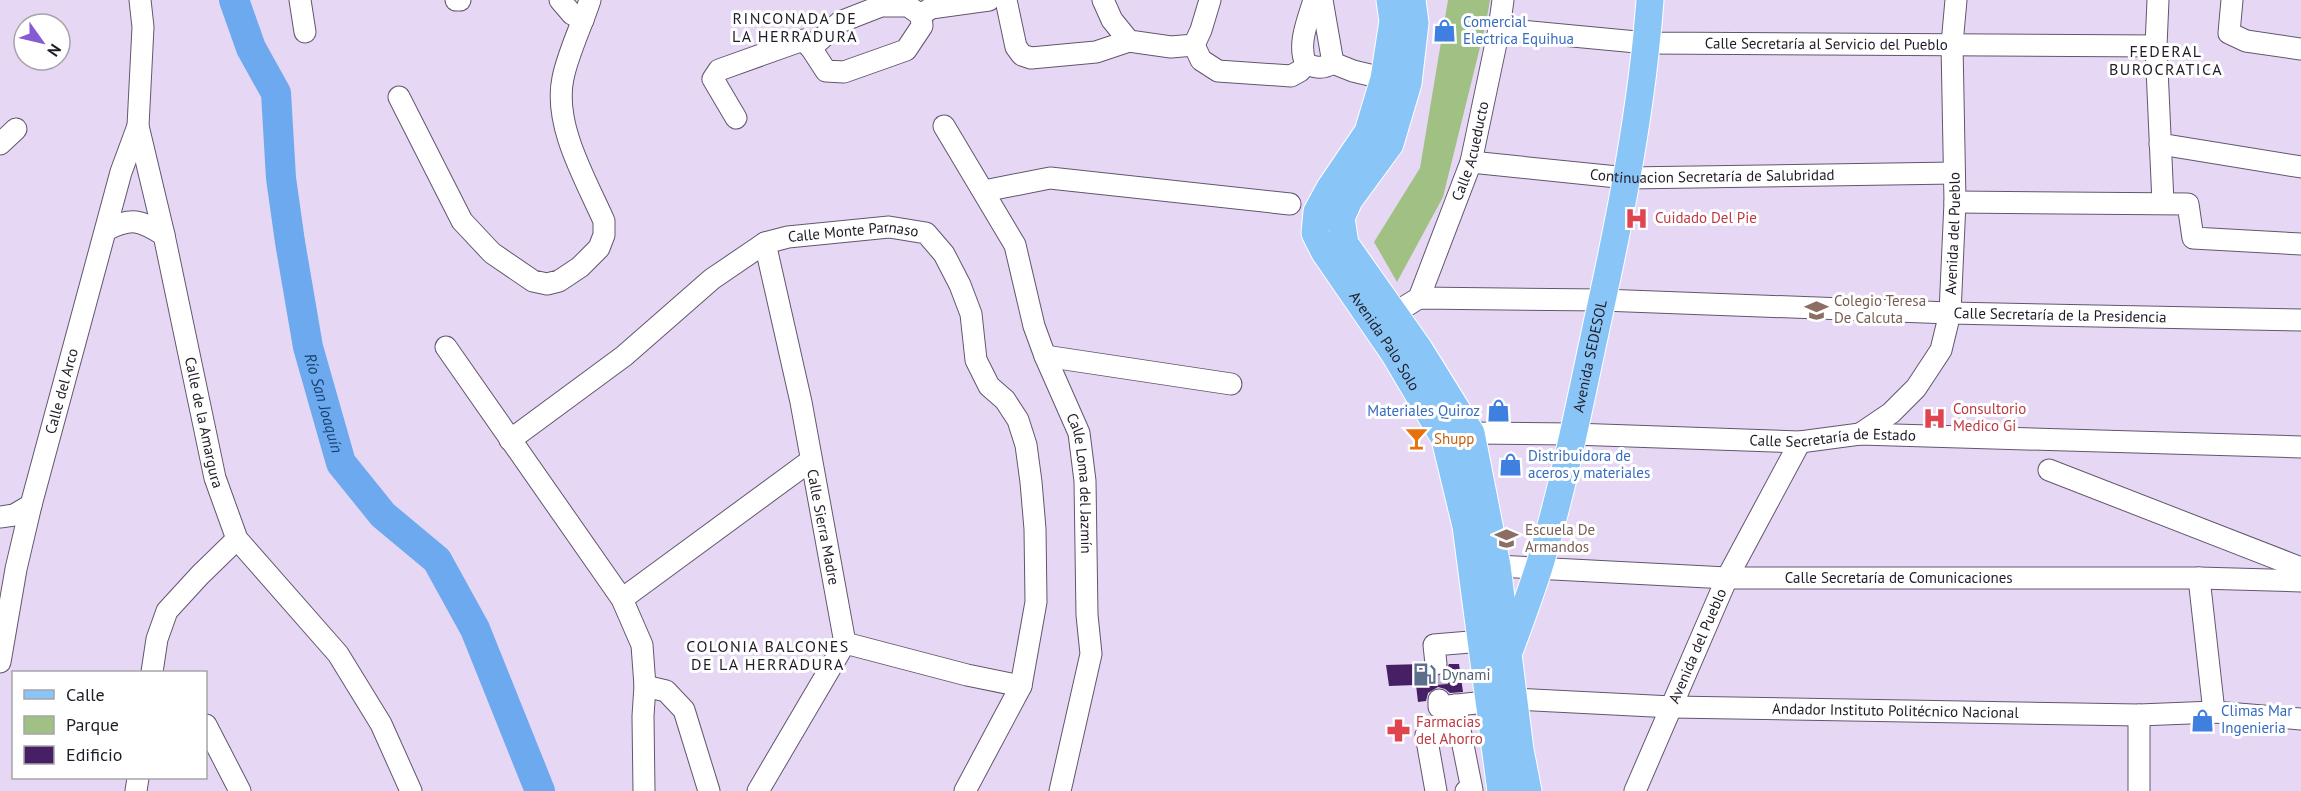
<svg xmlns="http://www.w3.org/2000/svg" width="2301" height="791" font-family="'PT Sans',sans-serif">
  <rect width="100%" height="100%" fill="#e6d8f4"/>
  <path fill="#a1c084" d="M 1448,0 L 1490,0 L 1486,23 L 1443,197 L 1397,282 L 1374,242 L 1420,168 Z"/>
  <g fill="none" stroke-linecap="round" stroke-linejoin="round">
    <path stroke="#6ca9ee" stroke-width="30" id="s1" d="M 234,0 L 251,48 L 276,93 L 281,178 L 290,242 L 308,347 L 341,463 L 383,515 L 437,560 L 475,629 L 540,791"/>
  </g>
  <path fill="#471f65" d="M 1423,664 L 1426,672 L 1437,677 L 1444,674 L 1449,664 L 1459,664 L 1463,692 L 1450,693 L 1445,689 L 1438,687 L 1428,693 L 1426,701 L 1418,702 L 1416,685 L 1389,686 L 1386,665 Z"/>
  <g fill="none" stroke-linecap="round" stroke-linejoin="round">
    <path stroke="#beb2cb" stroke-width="21" stroke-dasharray="21 10" stroke-linecap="butt" d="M 1436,664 L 1439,700"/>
    <defs>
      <g id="minor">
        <path id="s2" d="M 140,0 L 143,27 L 138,126 L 164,235 L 215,478 L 237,539 L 338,654 L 381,724 L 411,791"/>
        <path d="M 300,0 L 305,32"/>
        <path d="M 456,0 L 460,0"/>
        <path d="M 560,0 L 572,14 L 583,20"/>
        <path d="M 1006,0 L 1016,47 L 1022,55 L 1031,58 L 1096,52 L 1129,41"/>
        <path d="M 1103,0 L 1112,20 L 1129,41 L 1171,47 L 1194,45 L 1201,30 L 1210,0"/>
        <path d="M 1314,0 C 1308,20 1297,45 1306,64 C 1317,68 1323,69 1333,63"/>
        <path d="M 1322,0 L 1333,63"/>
        <path d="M 2158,0 L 2156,46 L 2163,203"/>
        <path d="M 2232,0 L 2229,33 L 2246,41 L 2301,49"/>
        <path id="s3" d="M 1499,29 L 1647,43 L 2156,46"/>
        <path d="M 1194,45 L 1201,60 L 1218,71 L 1291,76 L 1300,71 L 1306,64"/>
        <path d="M 811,48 L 840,22 L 881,6 L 908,6 L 921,15"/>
        <path d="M 1333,63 L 1353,71 L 1399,82"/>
        <path d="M 399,97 L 462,221 L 492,253 L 533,281 L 547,284 L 559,281 L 580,267 L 599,248 L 604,235 L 604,221 C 586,180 553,125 563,78 C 568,53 582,25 590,0"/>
        <path d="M 736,118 L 713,79 L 719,70 L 803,40 L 811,48 L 826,71 L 844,72 L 906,50 L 922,26 L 921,15 L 931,8 L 989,0"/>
        <path id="s4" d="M 944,126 L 1015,245 L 1034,326 L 1045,356 L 1079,433 L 1085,481 L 1087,615 L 1091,654 L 1060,791"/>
        <path d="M 0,144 L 16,129"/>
        <path d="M 2160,144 L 2301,167"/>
        <path id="s5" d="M 1471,162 L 1627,178 L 1954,173"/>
        <path d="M 984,191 L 1050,178 L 1290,204"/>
        <path d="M 1955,202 L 2188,204 L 2193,238 L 2301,244"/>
        <path d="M 106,230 C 132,217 140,220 164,235"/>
        <path id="s6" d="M 1419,298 L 1471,162 L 1499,29 L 1503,0"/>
        <path id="s7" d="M 1393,314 L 1419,298 L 1602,300 L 1950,313 L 2301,320"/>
        <path d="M 446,347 L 622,599 L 642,645 L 645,686 L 643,716 L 644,791"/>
        <path d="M 1045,356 L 1231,384"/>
        <path id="s8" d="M 1471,433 L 1573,434 L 1800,442 L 1860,434 L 2301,447"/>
        <path id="s9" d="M 1860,434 L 1891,413 L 1916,388 L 1941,350 L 1950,313 L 1955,202 L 1952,44 L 1956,0"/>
        <path id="s10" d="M 510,440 L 624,356 L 712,279 L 765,243 L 788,237 L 889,227 L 926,233 L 944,254 L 960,285 L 971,314 L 976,360 L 989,386 L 1005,400 L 1018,420 L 1026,445 L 1031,482 L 1035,529 L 1036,602 L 1021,686 L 965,791"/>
        <path d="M 2049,470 L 2301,568"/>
        <path d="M 0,517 L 14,515 L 31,505"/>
        <path id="s11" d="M 1497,566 L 1727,578 L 2199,578 L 2301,581"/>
        <path d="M 2199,578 L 2214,712"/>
        <path d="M 622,599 L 810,461"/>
        <path d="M 845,643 L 967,675 L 1021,686"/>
        <path id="s12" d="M 0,662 L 16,569 L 31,505 L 121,172 L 138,126"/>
        <path d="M 1436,664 L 1434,645 L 1482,641"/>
        <path d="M 152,672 L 157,639 L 167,611 L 200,575 L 237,539"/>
        <path d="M 645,686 L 666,691 L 684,710 L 709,791"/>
        <path id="s13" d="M 1439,700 L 1439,707 L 1513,699 L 1672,707 L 2139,715 L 2214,712 L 2301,719"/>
        <path d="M 1455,705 L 1472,790 L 1466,791"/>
        <path d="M 206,725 L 240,791"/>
        <path d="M 136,791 L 138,778"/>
        <path d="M 758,791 L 845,643 L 801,402 L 765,243"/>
        <path d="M 1436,791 L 1426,735 L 1460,729"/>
        <path id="s14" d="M 1635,791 L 1727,578 L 1800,442"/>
        <path d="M 2139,791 L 2139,715"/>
      </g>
      <g id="major">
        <path id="s15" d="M 1390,0 L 1393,21 L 1384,79 L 1368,132 L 1330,188 L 1317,212 L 1315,233 L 1324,251 L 1394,353 L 1445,439 L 1466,526 L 1501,791"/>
        <path d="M 1412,0 L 1415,23 L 1408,83 L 1390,144 L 1349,200 L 1341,218 L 1345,244 L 1419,349 L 1471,433 L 1497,566 L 1520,750 L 1528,791"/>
        <path id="s16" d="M 1510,649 C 1520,622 1530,595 1539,567 C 1564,486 1580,402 1598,319 C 1621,214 1642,108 1650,0"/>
      </g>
    </defs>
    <use href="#minor" stroke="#62566e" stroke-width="23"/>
    <use href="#major" stroke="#fff" stroke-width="29"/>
    <use href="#minor" stroke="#fff" stroke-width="21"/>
    <use href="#major" stroke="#89c5f7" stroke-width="27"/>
  </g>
  <defs>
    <symbol id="shop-bare" viewBox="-9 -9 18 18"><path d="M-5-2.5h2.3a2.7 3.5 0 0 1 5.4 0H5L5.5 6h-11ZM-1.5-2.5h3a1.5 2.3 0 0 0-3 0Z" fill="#3f7fe0" stroke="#fff" stroke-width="2.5" paint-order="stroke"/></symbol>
    <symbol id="hospital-bare" viewBox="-9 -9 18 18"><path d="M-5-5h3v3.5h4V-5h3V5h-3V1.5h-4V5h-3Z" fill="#e0444e" stroke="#fff" stroke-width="2.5" paint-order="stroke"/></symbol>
    <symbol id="school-bare" viewBox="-9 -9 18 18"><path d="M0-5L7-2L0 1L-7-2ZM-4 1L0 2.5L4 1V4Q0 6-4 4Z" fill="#8d6e63" stroke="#fff" stroke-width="2.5" paint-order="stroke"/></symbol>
    <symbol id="bar-bare" viewBox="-9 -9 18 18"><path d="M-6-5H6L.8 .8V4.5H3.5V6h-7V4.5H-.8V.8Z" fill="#e8710a" stroke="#fff" stroke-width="2.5" paint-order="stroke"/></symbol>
    <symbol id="university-bare" viewBox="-9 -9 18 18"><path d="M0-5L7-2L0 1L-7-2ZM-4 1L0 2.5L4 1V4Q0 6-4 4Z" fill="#8d6e63" stroke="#fff" stroke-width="2.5" paint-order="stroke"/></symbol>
    <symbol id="fuel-bare" viewBox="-9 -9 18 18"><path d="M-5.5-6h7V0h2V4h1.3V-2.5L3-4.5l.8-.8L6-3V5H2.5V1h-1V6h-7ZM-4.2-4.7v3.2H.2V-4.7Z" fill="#5c6f8a" stroke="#fff" stroke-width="2.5" paint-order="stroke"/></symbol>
    <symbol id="pharmacy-bare" viewBox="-9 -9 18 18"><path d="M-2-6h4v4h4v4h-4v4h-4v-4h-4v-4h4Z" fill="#e0444e" stroke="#fff" stroke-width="2.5" paint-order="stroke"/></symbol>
  </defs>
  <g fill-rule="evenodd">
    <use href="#shop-bare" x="1428" y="14" width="33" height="33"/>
    <use href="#hospital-bare" x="1620" y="202" width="33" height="33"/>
    <use href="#school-bare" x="1800" y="294" width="33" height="33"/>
    <use href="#shop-bare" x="1482" y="394" width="33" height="33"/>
    <use href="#hospital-bare" x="1918" y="402" width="33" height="33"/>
    <use href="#bar-bare" x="1400" y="422" width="33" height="33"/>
    <use href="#shop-bare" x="1494" y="448" width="33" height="33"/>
    <use href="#university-bare" x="1490" y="522" width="33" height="33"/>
    <use href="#fuel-bare" x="1408" y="658" width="33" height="33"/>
    <use href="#shop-bare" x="2186" y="704" width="33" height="33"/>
    <use href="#pharmacy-bare" x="1382" y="714" width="33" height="33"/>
  </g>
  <g text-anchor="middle" stroke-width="6" stroke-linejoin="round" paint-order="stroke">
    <g font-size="15" fill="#366cbe" stroke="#fff" text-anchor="start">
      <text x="1463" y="27">Comercial<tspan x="1463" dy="17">Electrica Equihua</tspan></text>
      <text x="1480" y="416" text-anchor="end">Materiales Quiroz</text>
      <text x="1528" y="461">Distribuidora de<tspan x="1528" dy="17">aceros y materiales</tspan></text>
      <text x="2221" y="716">Climas Mar<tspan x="2221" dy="17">Ingenieria</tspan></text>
    </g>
    <g font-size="15" fill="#201b25" stroke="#fff">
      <text dy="5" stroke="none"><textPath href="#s3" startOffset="328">Calle Secretaría al Servicio del Pueblo</textPath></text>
      <text dy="5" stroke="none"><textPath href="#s6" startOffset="156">Calle Acueducto</textPath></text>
      <text dy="5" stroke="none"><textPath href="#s5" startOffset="242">Continuacion Secretaría de Salubridad</textPath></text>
      <text dy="5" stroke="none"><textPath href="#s9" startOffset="236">Avenida del Pueblo</textPath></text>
      <text dy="5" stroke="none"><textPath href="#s10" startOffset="412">Calle Monte Parnaso</textPath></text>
      <text dy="5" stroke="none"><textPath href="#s7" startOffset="672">Calle Secretaría de la Presidencia</textPath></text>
      <text dy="5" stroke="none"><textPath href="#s15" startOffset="380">Avenida Palo Solo</textPath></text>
      <text dy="5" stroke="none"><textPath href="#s16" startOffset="304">Avenida SEDESOL</textPath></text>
      <text dy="5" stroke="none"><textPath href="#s12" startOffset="278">Calle del Arco</textPath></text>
      <text dy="5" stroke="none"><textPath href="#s2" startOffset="430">Calle de la Amargura</textPath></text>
      <text dy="5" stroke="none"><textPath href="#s8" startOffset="362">Calle Secretaría de Estado</textPath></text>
      <text dy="5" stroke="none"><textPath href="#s4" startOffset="388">Calle Loma del Jazmín</textPath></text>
      <text transform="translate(823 527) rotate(79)" y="5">Calle Sierra Madre</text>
      <text dy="5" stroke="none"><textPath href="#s11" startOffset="402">Calle Secretaría de Comunicaciones</textPath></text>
      <text dy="5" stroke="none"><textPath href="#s14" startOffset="158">Avenida del Pueblo</textPath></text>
      <text dy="5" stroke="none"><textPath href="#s13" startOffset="464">Andador Instituto Politécnico Nacional</textPath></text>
    </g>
    <g font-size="15" fill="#be3a42" stroke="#fff" text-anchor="start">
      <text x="1655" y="223">Cuidado Del Pie</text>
      <text x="1953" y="414">Consultorio<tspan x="1953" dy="17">Medico Gi</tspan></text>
      <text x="1416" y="727">Farmacias<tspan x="1416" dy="17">del Ahorro</tspan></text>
    </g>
    <g font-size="15" fill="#785e54" stroke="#fff" text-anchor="start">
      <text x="1834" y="306">Colegio Teresa<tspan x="1834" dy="17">De Calcuta</tspan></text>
      <text x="1525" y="535">Escuela De<tspan x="1525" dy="17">Armandos</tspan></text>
    </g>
    <g font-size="15" fill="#c56008" stroke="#fff" text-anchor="start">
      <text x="1434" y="444">Shupp</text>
    </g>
    <g font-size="15" fill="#4e5e75" stroke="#fff" text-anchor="start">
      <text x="1442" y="680">Dynami</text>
    </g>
    <g font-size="16" letter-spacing="1.5" fill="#201b25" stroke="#fff">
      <text x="795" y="24">RINCONADA DE<tspan x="795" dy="18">LA HERRADURA</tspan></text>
      <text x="2166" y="57">FEDERAL<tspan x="2166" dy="18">BUROCRATICA</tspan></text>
      <text x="768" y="652">COLONIA BALCONES<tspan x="768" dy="18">DE LA HERRADURA</tspan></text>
    </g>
    <g font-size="16" font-style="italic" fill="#194370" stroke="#fff">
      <text dy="6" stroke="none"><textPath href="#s1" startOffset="417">Río San Joaquín</textPath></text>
    </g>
  </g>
  <rect x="12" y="671" width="195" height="108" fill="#ffffff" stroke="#a6a4a8" stroke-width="1.5"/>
  <rect x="24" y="690" width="30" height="9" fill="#89c5f7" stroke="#a6a4a8" stroke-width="1.5"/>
  <text x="66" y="701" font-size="18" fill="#201b25">Calle</text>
  <rect x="24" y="716" width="30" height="18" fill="#a1c084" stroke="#a6a4a8" stroke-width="1.5"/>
  <text x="66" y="731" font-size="18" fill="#201b25">Parque</text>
  <rect x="24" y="746" width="30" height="18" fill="#471f65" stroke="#a6a4a8" stroke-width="1.5"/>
  <text x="66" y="761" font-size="18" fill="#201b25">Edificio</text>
  <g transform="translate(42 42) rotate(124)"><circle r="28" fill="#ffffff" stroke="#a6a4a8" stroke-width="1.5"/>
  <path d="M0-4.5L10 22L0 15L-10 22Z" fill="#865ad3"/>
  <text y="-9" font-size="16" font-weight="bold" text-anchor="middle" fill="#201b25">N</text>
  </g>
</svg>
